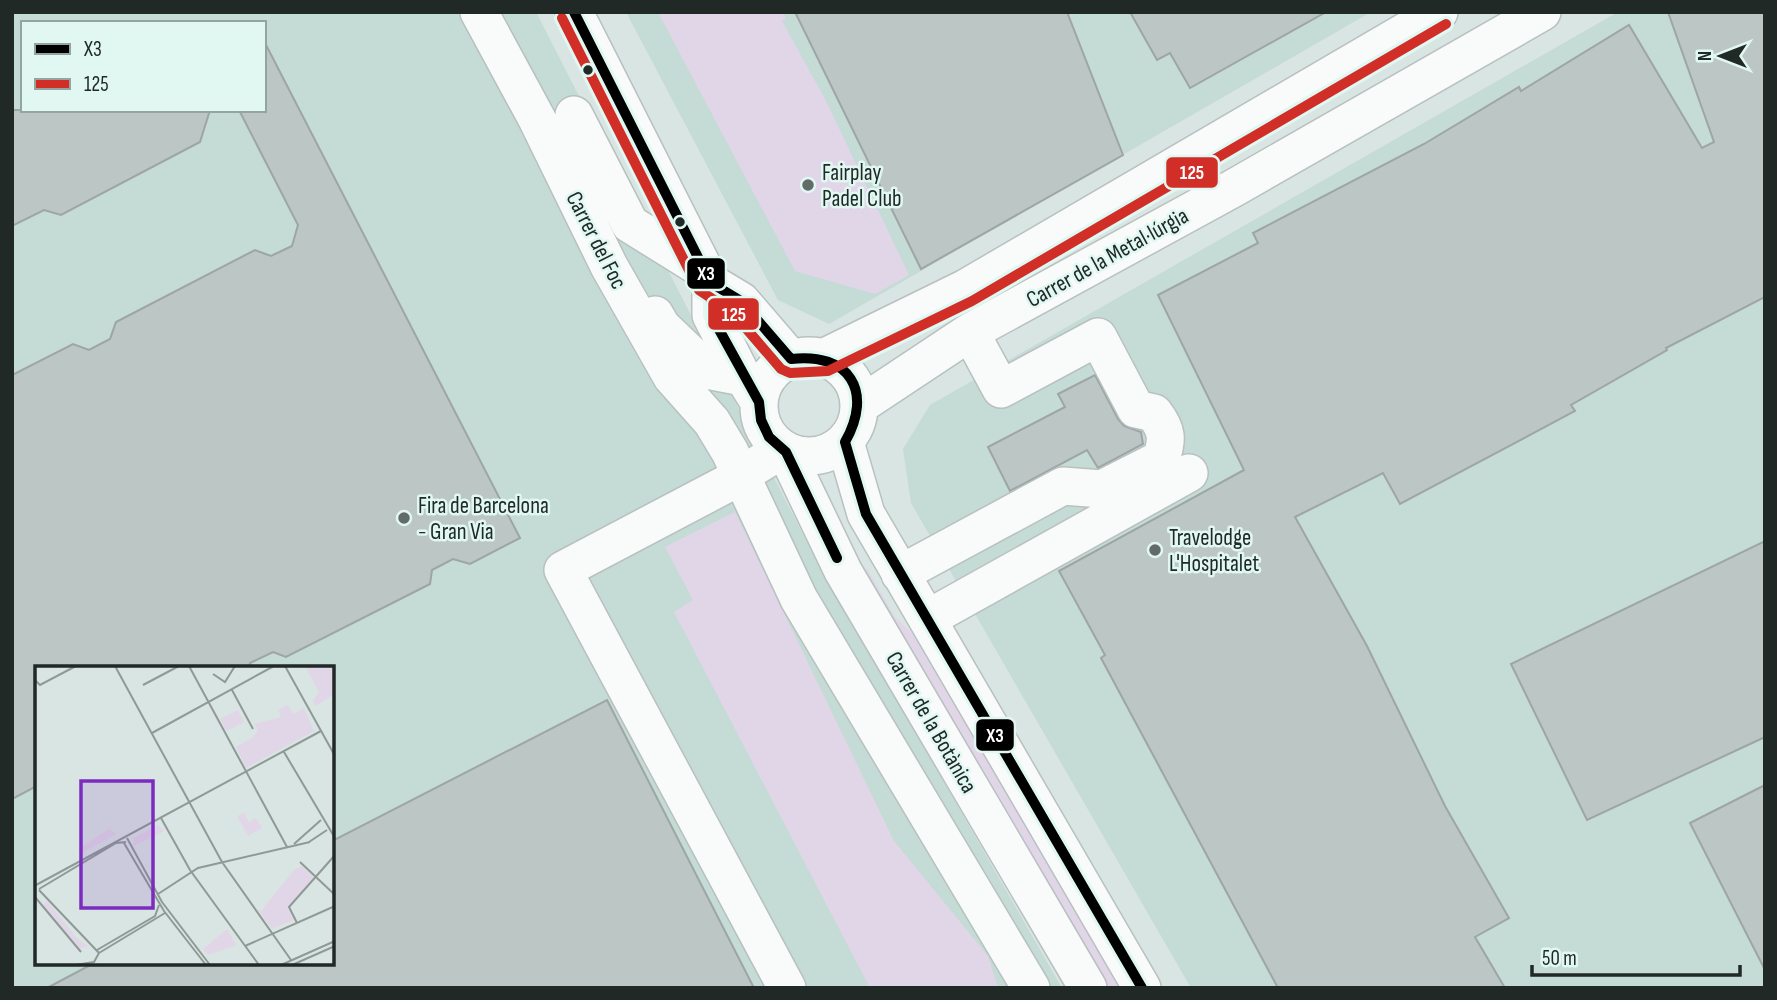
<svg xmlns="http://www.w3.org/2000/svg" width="1777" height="1000" font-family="'Sofia Sans Condensed',sans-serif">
  <rect width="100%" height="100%" fill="#d9e5e2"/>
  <path fill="#c5dbd5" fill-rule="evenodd" d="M 12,12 L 536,12 L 811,550 L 1062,988 L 12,988 ZM 23,23 L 264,23 L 264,110 L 23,110 ZM 37,668 L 332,668 L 332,963 L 37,963 Z
    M 626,12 L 1371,12 L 829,324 L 778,300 Z
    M 1618,12 L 1765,12 L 1765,988 L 1191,988 L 911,503 L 903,449 L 930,405 Z"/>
  <path fill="#e1d6e7" d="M 658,12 L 783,12 L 786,18 L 782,21 L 825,99 L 909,275 L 875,294 L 795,271 Z
    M 735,512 L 894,841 L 988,956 L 998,988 L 870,988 L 674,612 L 693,600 L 665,547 Z
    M 867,569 L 895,617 L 924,644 L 1124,988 L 1104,988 L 861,573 Z"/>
  <path fill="#bcc6c4" stroke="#9da6a4" stroke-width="2" d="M 795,12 L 1067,12 L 1123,155 L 921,269 Z
    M 1130,12 L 1326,12 L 1190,88 L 1170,53 L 1157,60 Z
    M 1668,12 L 1765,12 L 1765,297 L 1666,348 L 1667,350 L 1571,405 L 1575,411 L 1400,504 L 1383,473 L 1295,517 L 1367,646 L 1445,806 L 1509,918 L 1475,937 L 1505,988 L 1278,988 L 1101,658 L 1105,655 L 1059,571 L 1244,470 L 1158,295 L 1258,243 L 1253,233 L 1424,144 L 1519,87 L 1521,91 L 1629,25 L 1702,148 L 1714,142 Z
    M 264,41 L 520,538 L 470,564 L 453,559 L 432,570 L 430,584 L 286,657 L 273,652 L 250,663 L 249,668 L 37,668 L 37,786 L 12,799 L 12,375 L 73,344 L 89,350 L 110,339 L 116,322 L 255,250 L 271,256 L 292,246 L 298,225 L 239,110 L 264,110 Z
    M 12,110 L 210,110 L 200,142 L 61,215 L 44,210 L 12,226 Z
    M 1095,375 L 1118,419 L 1124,426 L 1141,432 L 1143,444 L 1098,468 L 1087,450 L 1010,491 L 988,447 L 1065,407 L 1058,394 Z
    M 1765,541 L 1765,737 L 1587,820 L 1511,664 Z
    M 607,700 L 754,988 L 47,988 L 94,963 L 332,963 L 332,841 Z
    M 1765,785 L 1765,970 L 1690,823 Z"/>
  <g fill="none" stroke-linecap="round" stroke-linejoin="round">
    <defs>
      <path id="minor" d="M 479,12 L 537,119 L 609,266 L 672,377 L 712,422 L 730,452 L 799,599 L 1031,988
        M 574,12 L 711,283 L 711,315 L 739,370 L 759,402
        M 574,115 L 630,224 L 704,270
        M 711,283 L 741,301 L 791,359
        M 655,315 L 662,327 L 707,370 L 743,377
        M759 406a50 50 0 1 1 100 0a50 50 0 1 1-100 0Z
        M 823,358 L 966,288 L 1439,12
        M 860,405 L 970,332 L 1232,189 L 1542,12
        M 845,442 L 866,514 L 1142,988
        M 783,449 L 730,482 L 563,570 L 787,988
        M 786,452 L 843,571 L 1088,988
        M 900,574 L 1063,486 L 1102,489 L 1161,459 C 1168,439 1167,430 1154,413 L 1136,409 L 1098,337 L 1001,389 L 970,332
        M 927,619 L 1189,473"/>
    </defs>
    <use href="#minor" stroke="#b8c1bf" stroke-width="40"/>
    <use href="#minor" stroke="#f9fbfb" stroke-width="37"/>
    <defs>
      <path id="bus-1" d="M 574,12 L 711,283 L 741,301 L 791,359 C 849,352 874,391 845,442 L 866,514 L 1142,988
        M 711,302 L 711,315 L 759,402 L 761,420 L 769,437 L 786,452 L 837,558"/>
      <path id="bus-2" d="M 562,18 L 699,290 L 732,312 L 781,369 L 790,373 L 828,371 L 972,301 L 1446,24"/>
    </defs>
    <use href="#bus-1" stroke="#e1f8f2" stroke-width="16"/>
    <use href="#bus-2" stroke="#e1f8f2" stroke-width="16"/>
    <use href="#bus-1" stroke="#000" stroke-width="10"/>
    <use href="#bus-2" stroke="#d02e26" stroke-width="10"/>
  </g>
  <g fill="#212927" stroke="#e1f8f2" stroke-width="2.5">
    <circle cx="588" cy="70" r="6"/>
    <circle cx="680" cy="222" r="6"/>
  </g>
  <g fill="#616b68" stroke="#e1f8f2" stroke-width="2.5">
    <circle cx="808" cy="185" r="7"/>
    <circle cx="404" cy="518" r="7"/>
    <circle cx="1155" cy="550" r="7"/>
  </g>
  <g text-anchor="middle" stroke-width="5" stroke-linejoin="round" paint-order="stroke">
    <g font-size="23" fill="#212927" stroke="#e1f8f2" text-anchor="start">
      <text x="822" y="180">Fairplay<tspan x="822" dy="26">Padel Club</tspan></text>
      <text x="418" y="513">Fira de Barcelona<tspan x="418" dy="26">- Gran Via</tspan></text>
      <text x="1169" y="545">Travelodge<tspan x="1169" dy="26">L'Hospitalet</tspan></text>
    </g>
    <g font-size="23" fill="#212927" stroke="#e1f8f2">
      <text transform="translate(597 240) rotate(63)" y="8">Carrer del Foc</text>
      <text transform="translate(1107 257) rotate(-29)" y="8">Carrer de la Metal·lúrgia</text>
      <text transform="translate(932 722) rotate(60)" y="8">Carrer de la Botànica</text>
    </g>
  </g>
  <g transform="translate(35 666)">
    <rect width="299" height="299" fill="#d9e5e2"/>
    <path d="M 270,0 L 299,0 L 299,28 L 281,40 L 278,35 L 284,26 ZM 253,39 L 258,48 L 269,42 L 279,65 L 211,102 L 201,81 L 217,72 L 223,65 L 219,58 L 246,51 L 243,44 ZM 203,44 L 209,56 L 192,65 L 185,53 ZM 209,147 L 214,156 L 221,152 L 227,162 L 213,170 L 202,150 ZM 123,159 L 129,165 L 98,180 L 99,172 ZM 74,163 L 81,168 L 49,186 L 42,184 ZM 267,200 L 278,211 L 255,241 L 259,254 L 237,263 L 222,243 L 226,245 L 259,204 ZM 12,235 L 42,272 L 53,280 L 45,283 L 8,239 ZM 192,263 L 201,279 L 173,289 L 168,283 Z" fill="#e1d6e7"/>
    <path fill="none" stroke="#8f9a97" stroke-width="2" d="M 80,0 L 187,196 L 256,294M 154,0 L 252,181M 250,0 L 300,90M 178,8 L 190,16 L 200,0M 1,15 L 5,19 L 41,0M 108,19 L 144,0M 197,24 L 218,63M 117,67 L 239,0M 249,86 L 300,172M 126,152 L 155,204 L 224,299M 92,172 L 127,236 L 175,299M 274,176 L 292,164M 89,177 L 129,245 L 171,299M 259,178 L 286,154M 265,196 L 300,229M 1,219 L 286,65M 4,223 L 81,177 L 91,176M 4,224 L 64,287 L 59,296 L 40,299M 123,228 L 163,202 L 275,176M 0,231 L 46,286M 262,257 L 254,241 L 300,189M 210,280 L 300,240M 62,284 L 120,250 L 124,239M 64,287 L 130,247M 246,299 L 300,275M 257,299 L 300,280"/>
    <path fill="#7b2cbf" fill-opacity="0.15" stroke="#7b2cbf" stroke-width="3.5" d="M 46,115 L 118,115 L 118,242 L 46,242 Z"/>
    <rect width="299" height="299" fill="none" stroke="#212927" stroke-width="3.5"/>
  </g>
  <g stroke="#e1f8f2" stroke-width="2.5">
    <rect x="1165" y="156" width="54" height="33" rx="7" fill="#d02e26"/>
    <rect x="686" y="257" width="40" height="33" rx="7" fill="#000"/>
    <rect x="707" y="297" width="53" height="34" rx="7" fill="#d02e26"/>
    <rect x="975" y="718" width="40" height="34" rx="7" fill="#000"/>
  </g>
  <g font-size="19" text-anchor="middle" font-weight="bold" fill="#fff">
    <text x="1192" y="179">125</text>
    <text x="706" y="280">X3</text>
    <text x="734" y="321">125</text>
    <text x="995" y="742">X3</text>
  </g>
  <rect width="1777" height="1000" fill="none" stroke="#212927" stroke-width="28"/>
  <rect x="21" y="21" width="245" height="91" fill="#e1f8f2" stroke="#94a5a1" stroke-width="2"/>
  <rect x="35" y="44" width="35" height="10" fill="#000000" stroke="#94a5a1" stroke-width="2"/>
  <text x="84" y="56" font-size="21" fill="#212927">X3</text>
  <rect x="35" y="79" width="35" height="10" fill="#d02e26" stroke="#94a5a1" stroke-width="2"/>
  <text x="84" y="91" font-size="21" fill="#212927">125</text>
  <g transform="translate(1721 56) rotate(270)" stroke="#e1f8f2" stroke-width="5" paint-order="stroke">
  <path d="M0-5L12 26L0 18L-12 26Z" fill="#212927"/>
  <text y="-10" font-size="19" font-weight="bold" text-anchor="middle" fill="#212927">N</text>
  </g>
  <path d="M1532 965v10h208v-10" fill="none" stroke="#212927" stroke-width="3.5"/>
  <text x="1542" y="965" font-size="21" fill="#212927" stroke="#e1f8f2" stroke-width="5" paint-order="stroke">50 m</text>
</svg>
